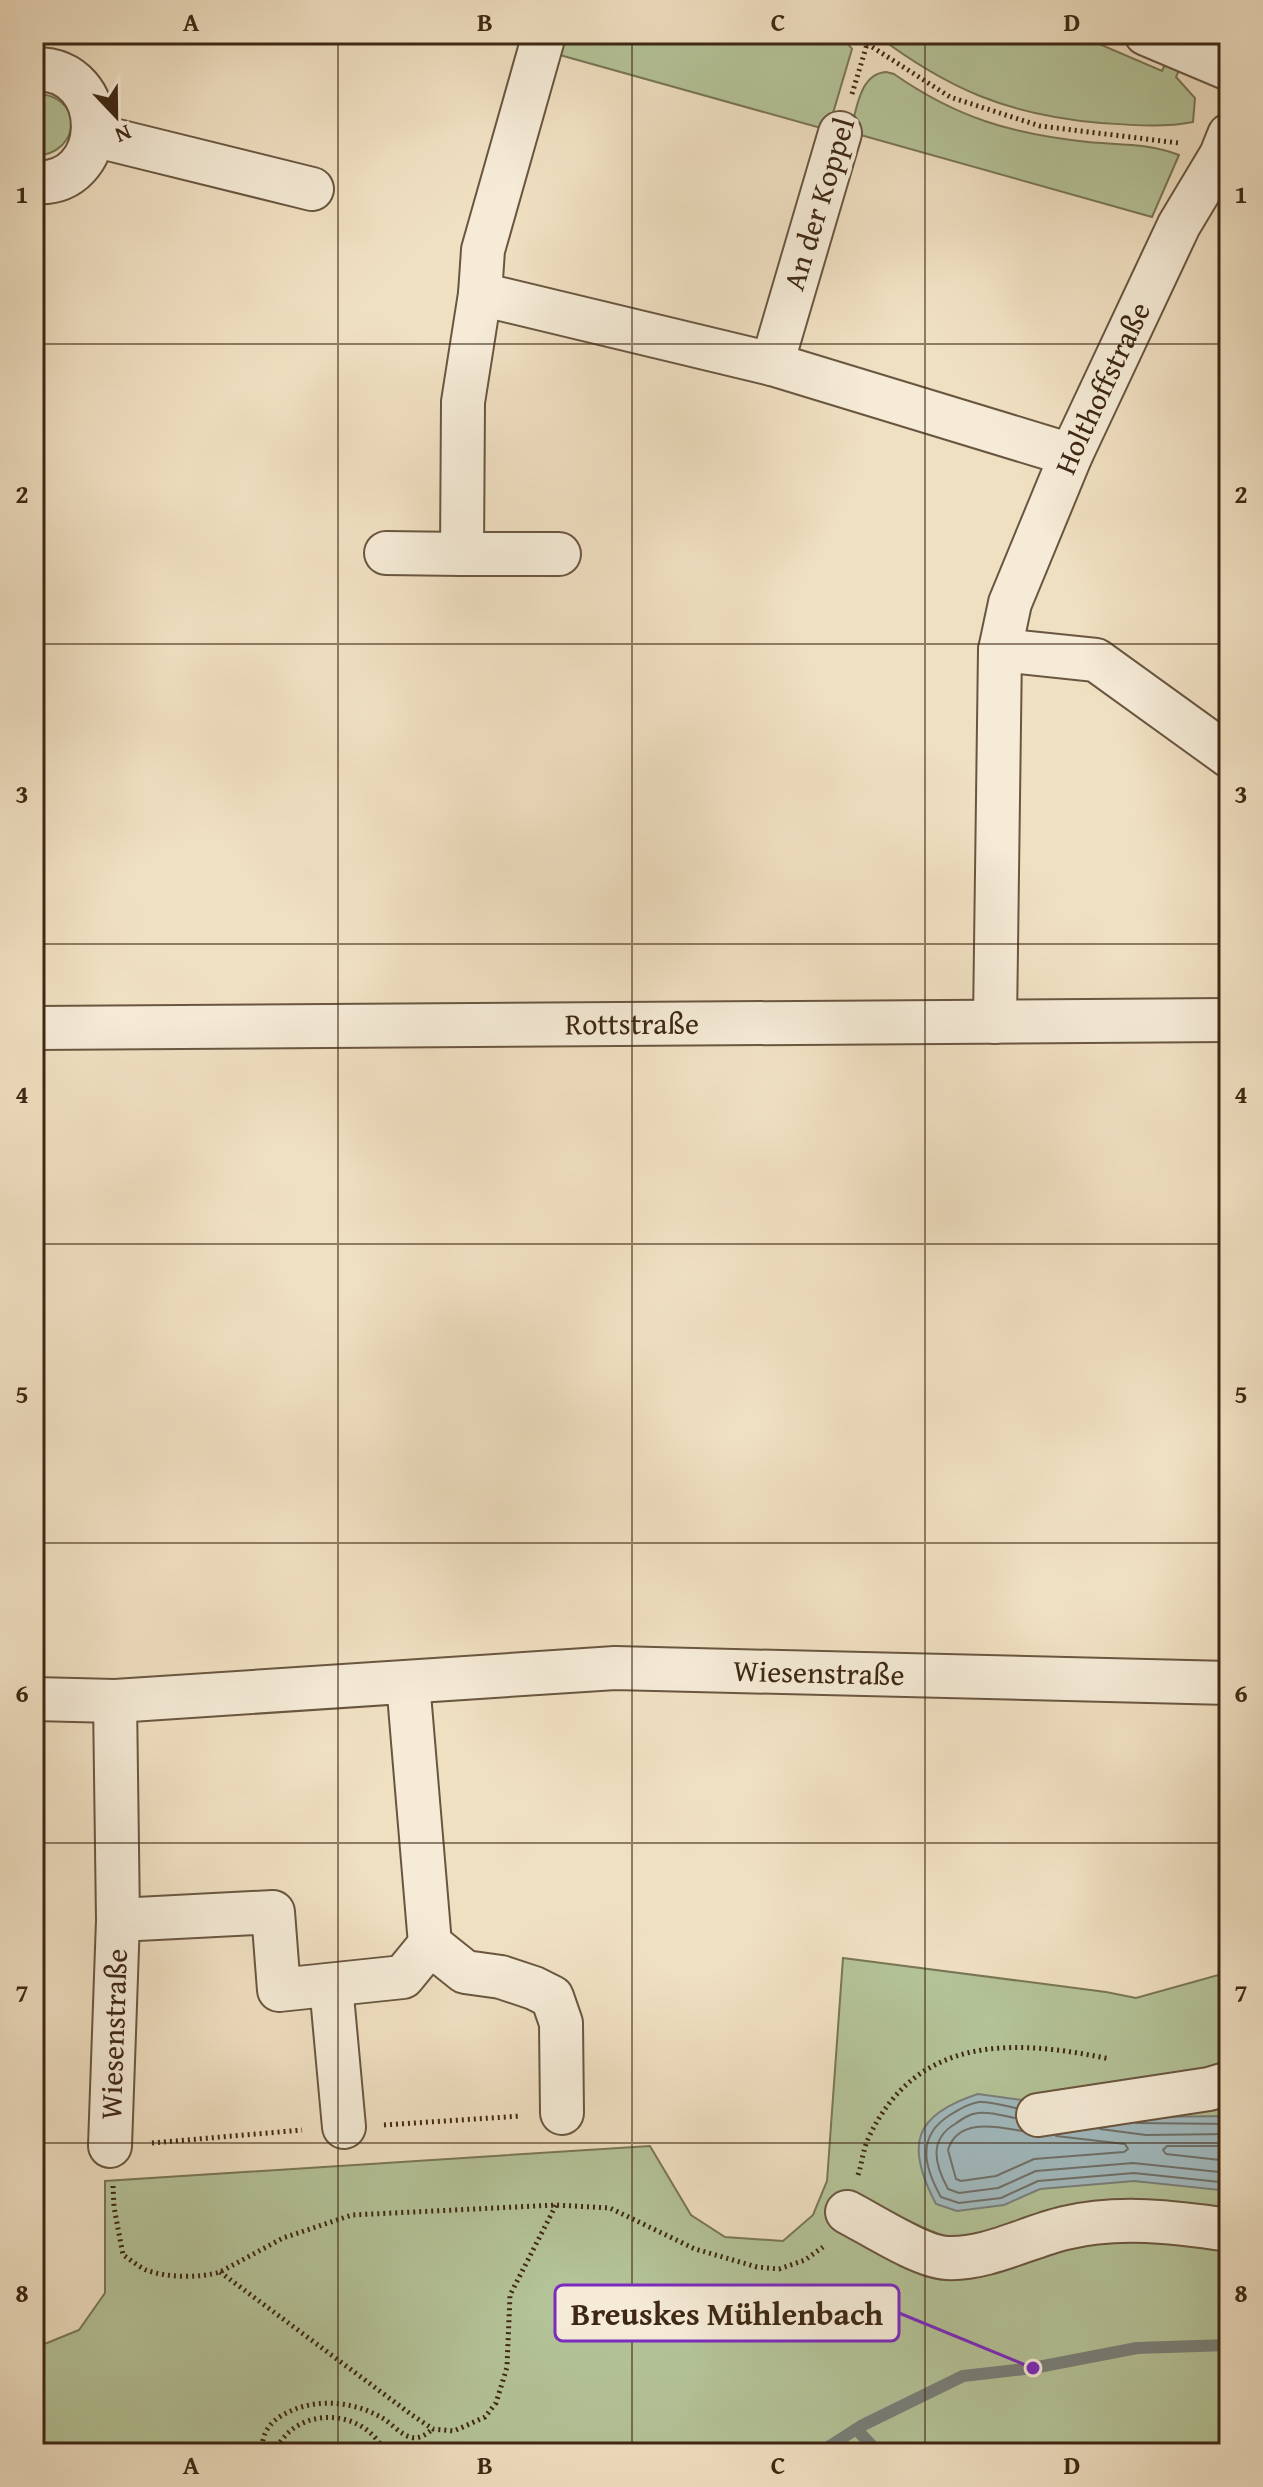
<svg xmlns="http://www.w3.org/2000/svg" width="1263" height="2487" font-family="'Gentium Book Plus',serif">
  <rect width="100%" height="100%" fill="#f0e0c2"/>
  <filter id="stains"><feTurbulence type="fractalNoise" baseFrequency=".0025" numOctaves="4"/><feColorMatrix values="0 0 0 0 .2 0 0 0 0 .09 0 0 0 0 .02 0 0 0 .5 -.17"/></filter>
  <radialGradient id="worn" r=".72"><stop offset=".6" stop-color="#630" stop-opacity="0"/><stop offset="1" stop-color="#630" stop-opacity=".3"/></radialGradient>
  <path fill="#b4c398" stroke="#797656" stroke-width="2" d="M 554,34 L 840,34 L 852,49 L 828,130 L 549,52 Z
    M 875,34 L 1076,34 L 1162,71 L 1169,55 L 1183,61 L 1176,77 L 1195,98 L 1193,122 C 1163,128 1132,125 1101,123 C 1009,115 949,90 875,34 Z
    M 886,72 L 894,74 C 957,118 1012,134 1088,142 C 1120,145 1149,143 1179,155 L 1152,217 L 850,132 C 857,110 859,74 886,72 Z
    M 34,94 C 83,92 84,154 34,156 Z
    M 843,1958 L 1106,1992 L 1136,1998 L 1229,1972 L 1229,2453 L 34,2453 L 34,2346 L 47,2343 L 79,2330 L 105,2293 L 105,2181 L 650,2146 L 691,2215 L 725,2237 L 783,2241 L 813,2215 L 827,2181 Z"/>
  <path fill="#a1babf" stroke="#79807b" stroke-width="2" d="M 978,2094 L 1147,2117 L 1229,2116 L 1229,2191 L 1134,2181 L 1040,2189 L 1004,2205 L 957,2211 L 936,2204 C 905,2145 913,2115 978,2094 Z"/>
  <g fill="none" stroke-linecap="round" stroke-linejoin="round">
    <path stroke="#70716a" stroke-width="2" d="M 1016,2108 C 1005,2106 990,2101 979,2102 C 969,2103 958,2110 950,2115 C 916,2136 924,2167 941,2197 L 959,2203 L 1001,2198 L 1038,2181 L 1134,2173 L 1229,2183
      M 1015,2118 C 1004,2116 989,2111 978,2113 C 969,2114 962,2119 955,2124 C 928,2140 935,2165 948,2189 L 959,2193 L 998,2188 L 1036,2171 L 1133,2163 L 1229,2173
      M 1136,2123 L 1229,2124
      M 1100,2129 L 1146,2135 L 1229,2134
      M 1022,2131 C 998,2127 958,2117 948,2150 L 956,2179 L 961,2181 L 996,2176 L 1034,2159 L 1124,2152 L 1128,2149 L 1125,2144 L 1056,2136
      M 1229,2146 L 1167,2146 L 1163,2150 L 1166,2154 L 1229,2161"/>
    <path stroke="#79807b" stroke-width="12" d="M 856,2429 L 879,2453
      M 34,2443 L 53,2453
      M 819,2453 L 861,2426 L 963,2376 L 1033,2368 L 1137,2348 L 1229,2345"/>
    <defs>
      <g id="minor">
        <path d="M 1146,34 L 1229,69"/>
        <path d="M 34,69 C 115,67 110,189 34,182"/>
        <path d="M 93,135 L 312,189"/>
        <path d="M 480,294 L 483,250 L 544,35"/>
        <path d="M 772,364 L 840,133"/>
        <path d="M 386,553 L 462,554"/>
        <path d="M 559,554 L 462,554 L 463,402 L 480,294 L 772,364 L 1071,455"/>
        <path d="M 1000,650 L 1096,660 L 1229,756"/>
        <path id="s1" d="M 995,1022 L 1000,650 L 1010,603 L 1071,455 L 1179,225 L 1221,155 L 1229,135"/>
        <path id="s2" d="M 34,1028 L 1229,1020"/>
        <path id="s3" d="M 34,1699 L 115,1701 L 615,1668 L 1229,1683"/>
        <path d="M 118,1920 L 273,1912 L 279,1990 L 403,1977 L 430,1944 L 408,1682"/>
        <path d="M 430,1944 L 465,1972 L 501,1977 L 534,1988 L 552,1997 L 561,2023 L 562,2113"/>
        <path d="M 331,1985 L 344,2127"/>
        <path d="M 1038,2115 L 1209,2089 L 1229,2083"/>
        <path id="s4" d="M 110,2146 L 118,1920 L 115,1701"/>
        <path d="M 847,2212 C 872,2225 921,2257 947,2258 C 986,2260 1027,2237 1065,2228 C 1118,2215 1175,2222 1229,2230"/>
      </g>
    </defs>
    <use href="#minor" stroke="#6a5640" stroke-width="46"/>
    <path stroke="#3e2814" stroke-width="5" stroke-dasharray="2 4" stroke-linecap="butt" d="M 852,34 L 950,97 L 1040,126 L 1179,143
      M 852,94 L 867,44
      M 384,2125 L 521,2116
      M 152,2143 L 302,2130
      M 858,2175 C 862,2163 863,2150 868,2139 C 916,2034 1014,2039 1110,2059
      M 113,2186 L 114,2207 L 123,2255 C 131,2260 139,2267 146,2270 C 167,2278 200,2278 220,2272 L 283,2238 L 352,2215 L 556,2205 L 610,2208 L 695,2249 L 757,2267 L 779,2269 L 805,2260 L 823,2247
      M 220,2272 L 412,2415 L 433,2429 L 454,2431 L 485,2417 L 496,2403 L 507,2367 L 510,2295 L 556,2205
      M 263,2453 C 260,2437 268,2424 281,2416 C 312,2397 353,2400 384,2419 C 392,2424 400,2434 410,2437 C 419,2440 426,2434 433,2429
      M 281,2453 L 278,2446 C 300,2406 362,2409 383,2449 L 380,2453
      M 326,2453 L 326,2452"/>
    <use href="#minor" stroke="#f5ebd7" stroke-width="42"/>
  </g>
  <path fill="none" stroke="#3e2814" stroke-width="2" stroke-opacity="0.55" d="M 338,34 L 338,2453M 632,34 L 632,2453M 925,34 L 925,2453M 34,344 L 1229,344M 34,644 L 1229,644M 34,944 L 1229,944M 34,1244 L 1229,1244M 34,1543 L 1229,1543M 34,1843 L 1229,1843M 34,2143 L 1229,2143"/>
  <g text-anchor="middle" stroke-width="8" stroke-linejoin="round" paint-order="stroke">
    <g font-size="30" fill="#3e2814" stroke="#f5ebd7">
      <text transform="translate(819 204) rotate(-73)" y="10">An der Koppel</text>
      <text dy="10" stroke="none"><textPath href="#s1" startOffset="654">Holthoffstraße</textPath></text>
      <text dy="10" stroke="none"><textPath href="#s2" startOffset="598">Rottstraße</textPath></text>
      <text dy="10" stroke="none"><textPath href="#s3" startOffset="786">Wiesenstraße</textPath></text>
      <text dy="10" stroke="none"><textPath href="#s4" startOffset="112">Wiesenstraße</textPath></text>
    </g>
  </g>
  <path fill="none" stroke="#7b2cbf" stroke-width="3" d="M1033 2368L899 2313"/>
  <circle fill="#7b2cbf" stroke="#f5ebd7" stroke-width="3" cx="1033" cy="2368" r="8"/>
  <rect fill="#f5ebd7" stroke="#7b2cbf" stroke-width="3" x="555" y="2285" width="344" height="56" rx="8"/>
  <g font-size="32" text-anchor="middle" font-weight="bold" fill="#3e2814">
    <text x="727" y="2325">Breuskes Mühlenbach</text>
  </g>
  <rect width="1263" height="2487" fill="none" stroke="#f0e0c2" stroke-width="88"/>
  <g transform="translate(116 116) rotate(158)" stroke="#f5ebd7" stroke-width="6" paint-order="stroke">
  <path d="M0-6L14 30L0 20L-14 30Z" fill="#3e2814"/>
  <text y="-12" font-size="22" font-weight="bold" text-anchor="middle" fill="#3e2814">N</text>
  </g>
  <rect x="44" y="44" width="1175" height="2399" fill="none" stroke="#3e2814" stroke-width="3"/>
  <g font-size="26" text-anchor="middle" font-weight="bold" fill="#3e2814">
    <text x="191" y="31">A</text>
    <text x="485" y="31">B</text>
    <text x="778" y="31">C</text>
    <text x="1072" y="31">D</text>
    <text x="22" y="203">1</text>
    <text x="1241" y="203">1</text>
    <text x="22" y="503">2</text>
    <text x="1241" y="503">2</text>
    <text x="22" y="803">3</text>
    <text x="1241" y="803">3</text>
    <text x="22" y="1103">4</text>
    <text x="1241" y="1103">4</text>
    <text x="22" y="1403">5</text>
    <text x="1241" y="1403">5</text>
    <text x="22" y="1702">6</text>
    <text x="1241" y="1702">6</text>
    <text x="22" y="2002">7</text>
    <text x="1241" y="2002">7</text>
    <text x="22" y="2302">8</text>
    <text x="1241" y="2302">8</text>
    <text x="191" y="2474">A</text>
    <text x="485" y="2474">B</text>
    <text x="778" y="2474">C</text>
    <text x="1072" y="2474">D</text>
  </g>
  <rect width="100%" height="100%" filter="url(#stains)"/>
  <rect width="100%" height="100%" fill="url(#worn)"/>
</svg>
